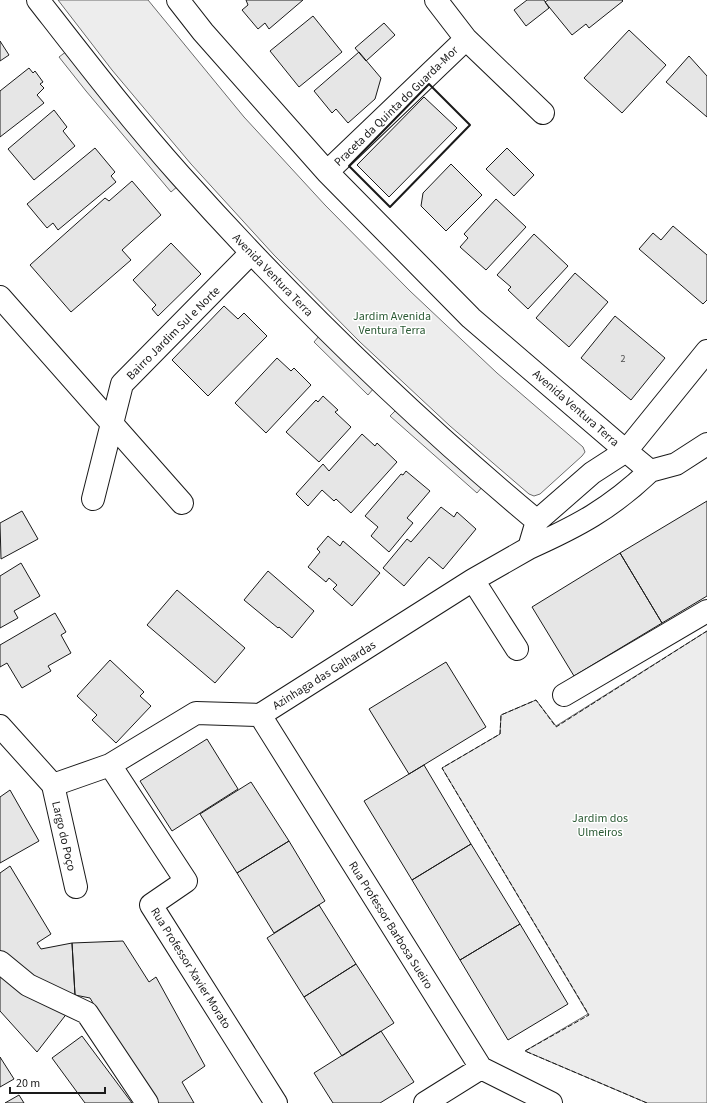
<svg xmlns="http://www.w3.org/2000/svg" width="707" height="1103" font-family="'Source Sans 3',sans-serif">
  <rect width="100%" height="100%" fill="#fff"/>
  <path fill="#ededed" stroke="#6a6a6a" d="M 58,0 L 148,0 L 244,117 L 325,205 L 410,291 L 497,373 L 583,447 L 585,452 L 582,456 L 540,494 L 534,496 L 529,494 L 450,426 L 360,342 L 274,255 L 191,164 L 112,70 Z
    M 67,51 L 178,186 L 171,192 L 86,91 L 59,57 Z
    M 320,335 L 374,388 L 368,395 L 314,342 Z
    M 397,409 L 483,486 L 477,493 L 390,416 Z
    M 707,631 L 707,1103 L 647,1103 L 525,1051 L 588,1014 L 442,768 L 500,734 L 501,715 L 536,700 L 556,726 Z"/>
  <path fill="#e6e6e6" stroke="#1a1a1a" d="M 246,0 L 303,0 L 269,29 L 265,23 L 258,29 L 242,10 L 248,5 Z
    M 527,0 L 544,0 L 549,8 L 526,26 L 514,10 Z
    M 548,0 L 622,0 L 623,1 L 589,28 L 586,24 L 572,35 L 545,2 Z
    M 313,16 L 342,52 L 299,87 L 270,51 Z
    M 384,23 L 395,35 L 366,61 L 355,48 Z
    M 629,30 L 666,65 L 622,113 L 584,78 Z
    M 0,41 L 9,55 L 0,61 Z
    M 359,52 L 381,78 L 375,99 L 348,123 L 336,109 L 332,113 L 314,91 Z
    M 689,56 L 707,76 L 707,117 L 666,82 Z
    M 29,68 L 33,73 L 35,71 L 43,82 L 40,84 L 44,88 L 37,95 L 44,103 L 0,137 L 0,91 Z
    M 424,97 L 457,128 L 389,197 L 357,165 Z
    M 54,110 L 67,127 L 63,131 L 75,146 L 34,180 L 8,149 Z
    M 95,148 L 115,172 L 111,176 L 116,182 L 58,230 L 53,223 L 47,228 L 27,204 Z
    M 507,148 L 534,175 L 514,196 L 486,169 Z
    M 451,164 L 482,195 L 446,231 L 421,206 L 423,193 Z
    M 132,181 L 161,215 L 122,250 L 131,260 L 71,312 L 30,265 L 105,198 L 109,201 Z
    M 496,199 L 526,227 L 486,270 L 460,247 L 468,238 L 464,234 Z
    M 673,226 L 707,255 L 707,300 L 703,304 L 639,249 L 653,233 L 661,240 Z
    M 534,234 L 568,266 L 528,309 L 508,290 L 511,287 L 497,275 Z
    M 171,243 L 201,274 L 158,316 L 152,309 L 156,305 L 133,280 Z
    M 575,273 L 608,302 L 569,347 L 536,318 Z
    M 224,306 L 238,319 L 244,313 L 267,336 L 208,396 L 172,360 Z
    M 615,316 L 665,358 L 631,400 L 581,358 Z
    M 277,358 L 291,371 L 294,368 L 311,385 L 266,433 L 235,403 Z
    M 323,396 L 338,410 L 335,412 L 351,427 L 319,462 L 286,432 L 316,400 L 318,402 Z
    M 362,434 L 375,446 L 377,443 L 397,462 L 351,513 L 336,499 L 334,501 L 322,490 L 308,506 L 296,494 L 323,464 L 329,471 Z
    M 406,471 L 430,491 L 407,518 L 413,523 L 389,552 L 371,536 L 378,527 L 365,516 L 401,474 L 403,475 Z
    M 707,501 L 707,596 L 662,623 L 620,553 Z
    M 441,507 L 454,517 L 457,512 L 476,529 L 443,569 L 429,557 L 404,586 L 383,568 L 407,539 L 411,542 Z
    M 22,511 L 38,539 L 1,559 L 0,523 Z
    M 328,536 L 340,546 L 343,541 L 380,573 L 352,606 L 333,589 L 337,585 L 329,578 L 326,582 L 308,567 L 320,552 L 317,549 Z
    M 620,553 L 662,623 L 574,676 L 532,607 Z
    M 21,563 L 40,596 L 14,611 L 18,618 L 0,628 L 0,576 Z
    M 268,571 L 314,611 L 292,638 L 279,627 L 278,628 L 244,600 Z
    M 177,590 L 245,648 L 215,683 L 147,625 Z
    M 55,613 L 66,632 L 61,635 L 71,653 L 48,666 L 51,671 L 22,688 L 7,663 L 0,667 L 0,645 Z
    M 110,660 L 144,692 L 140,696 L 151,706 L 116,743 L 92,720 L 97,715 L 77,696 Z
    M 446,662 L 486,727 L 409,774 L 369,709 Z
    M 207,739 L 238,789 L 172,831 L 140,781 Z
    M 424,765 L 471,844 L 412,880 L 364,801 Z
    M 251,782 L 289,841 L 237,873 L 200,814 Z
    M 10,790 L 39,841 L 0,863 L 0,797 Z
    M 289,841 L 325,901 L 274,933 L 237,873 Z
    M 471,844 L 520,924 L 460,960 L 412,880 Z
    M 10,866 L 51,934 L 37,943 L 41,949 L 72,943 L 75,995 L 56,994 L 0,954 L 0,873 Z
    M 319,905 L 356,964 L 304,997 L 267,938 Z
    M 520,924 L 568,1004 L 508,1040 L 460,960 Z
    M 123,941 L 149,982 L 156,977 L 205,1066 L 182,1082 L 194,1103 L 153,1103 L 90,998 L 75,995 L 72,943 Z
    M 356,964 L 394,1023 L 342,1056 L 304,997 Z
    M 0,967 L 68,1012 L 37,1052 L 0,1011 Z
    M 381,1031 L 414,1082 L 380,1103 L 333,1103 L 314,1073 Z
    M 82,1036 L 132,1103 L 85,1103 L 52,1058 Z
    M 0,1057 L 14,1079 L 0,1087 Z
    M 19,1095 L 24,1103 L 5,1103 Z"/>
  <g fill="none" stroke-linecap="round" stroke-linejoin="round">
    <defs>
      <path id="minor" d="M 38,0 C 84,59 130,119 180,175 C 291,299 410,415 537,521
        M 178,0 L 203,32 L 327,172 L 471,318 L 626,451 L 650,471 L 676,464 L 707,444
        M 436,0 L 466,39 L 543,113
        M 327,172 L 466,39
        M 0,297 L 182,503
        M 93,499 L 122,384 L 251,253
        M 529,548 C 578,526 610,509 650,471
        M 473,580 L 517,649
        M 564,695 L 707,611
        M 260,715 L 481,1068 L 551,1103
        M 0,726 L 53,785 L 76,887
        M 110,765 L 186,881 L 151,905 L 276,1103
        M 53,785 L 110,765 L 196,713 L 260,715 L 473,580 L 529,548 L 537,521 L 592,473 L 626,451 L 707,351
        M 0,962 L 28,985 L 87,1013 L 147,1103
        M 425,1103 L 481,1068"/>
    </defs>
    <use href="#minor" stroke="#1a1a1a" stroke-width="24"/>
    <use href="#minor" stroke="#fff" stroke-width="22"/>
    <path stroke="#1a1a1a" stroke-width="1" stroke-dasharray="5 2" stroke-linecap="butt" d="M 647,1103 L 525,1051 L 589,1015 L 442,768 L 500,734 L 501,715 L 536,700 L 556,727 L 707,631"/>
    <path stroke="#1a1a1a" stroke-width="2" d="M 429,84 L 470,125 L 390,207 L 349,166 Z"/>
  </g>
  <g text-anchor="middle" stroke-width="3" stroke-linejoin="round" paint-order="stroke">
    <g font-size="10" fill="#4d4d4d">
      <text x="623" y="362">2</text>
    </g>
    <g font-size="12" fill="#1a1a1a" stroke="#fff">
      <text transform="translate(396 106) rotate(-44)" y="4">Praceta da Quinta do Guarda-Mor</text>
      <text transform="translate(273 275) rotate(46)" y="4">Avenida Ventura Terra</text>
      <text transform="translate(173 333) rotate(-45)" y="4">Bairro Jardim Sul e Norte</text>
      <text transform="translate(576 408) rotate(41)" y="4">Avenida Ventura Terra</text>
      <text transform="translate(324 675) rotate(-32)" y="4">Azinhaga das Galhardas</text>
      <text transform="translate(64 836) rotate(77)" y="4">Largo do Poço</text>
      <text transform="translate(391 925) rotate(58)" y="4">Rua Professor Barbosa Sueiro</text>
      <text transform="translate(191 968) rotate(58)" y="4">Rua Professor Xavier Morato</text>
    </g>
    <g font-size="12" fill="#2b5a34" stroke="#fff">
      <text x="392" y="320">Jardim Avenida<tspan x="392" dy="14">Ventura Terra</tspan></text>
      <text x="600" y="822">Jardim dos<tspan x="600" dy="14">Ulmeiros</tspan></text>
    </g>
  </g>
  <path d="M10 1087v6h95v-6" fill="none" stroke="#1a1a1a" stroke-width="2"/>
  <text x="16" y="1087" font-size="12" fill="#1a1a1a" stroke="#ffffff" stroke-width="3" paint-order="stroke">20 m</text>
</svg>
